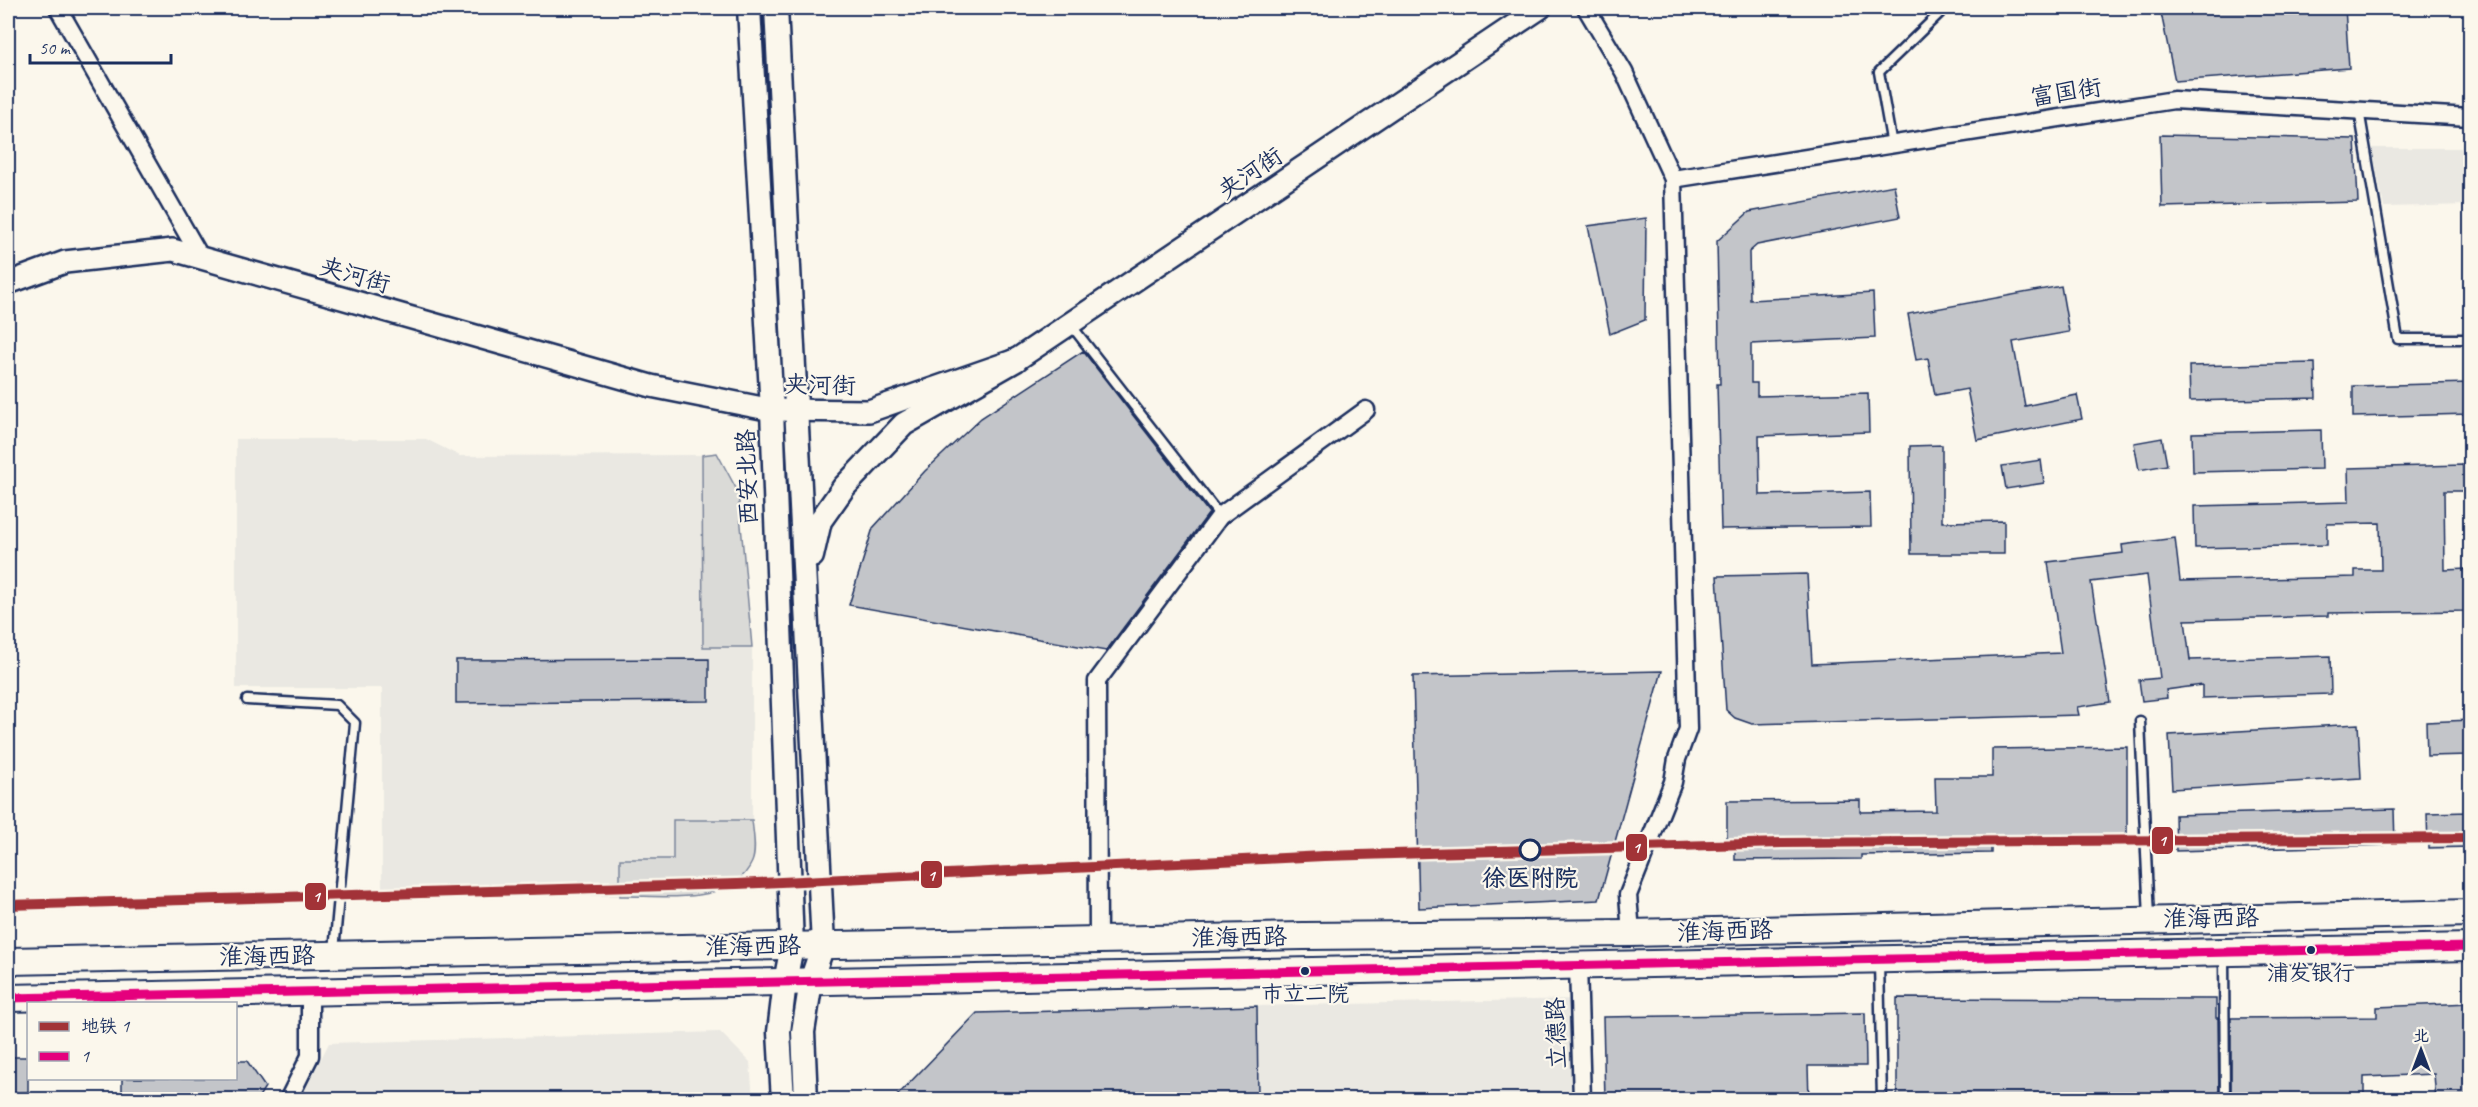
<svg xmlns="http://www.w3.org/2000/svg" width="2478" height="1107" font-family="Caveat,'LXGW WenKai TC',sans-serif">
  <rect width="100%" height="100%" fill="#fbf7ec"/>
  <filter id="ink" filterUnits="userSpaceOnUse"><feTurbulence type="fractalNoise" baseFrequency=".0167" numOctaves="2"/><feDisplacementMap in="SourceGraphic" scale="12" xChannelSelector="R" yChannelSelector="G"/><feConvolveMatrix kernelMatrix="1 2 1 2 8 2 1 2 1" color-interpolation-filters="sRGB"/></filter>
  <g filter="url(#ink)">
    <path fill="#eae8e2" d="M 2372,148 L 2470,148 L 2470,205 L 2384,207 Z
      M 236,439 L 426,439 L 460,456 L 702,455 L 703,647 L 752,647 L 752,820 L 673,820 L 673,859 L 620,859 L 620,896 L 382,896 L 382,688 L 236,688 Z
      M 1579,999 L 1583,1099 L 1258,1099 L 1257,1006 Z
      M 720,1032 L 750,1062 L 753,1099 L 301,1099 L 329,1043 Z"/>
    <path fill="#dadad7" stroke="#7a849a" stroke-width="1.5" d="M 717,453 L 738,492 L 752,647 L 703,647 L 702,455 Z
      M 673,820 L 752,820 C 753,831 757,851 752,862 C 732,907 661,895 620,896 L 620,859 L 673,859 Z"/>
    <path fill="#c3c5c9" stroke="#1b2f5e" stroke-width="1.5" d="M 2160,8 L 2345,8 L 2349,68 L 2175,81 Z
      M 2160,135 L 2355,139 L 2358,202 L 2162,207 Z
      M 1894,185 L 1900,217 L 1757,245 L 1749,252 L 1750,300 L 1873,293 L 1875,338 L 1751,344 L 1751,383 L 1757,383 L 1757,396 L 1868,393 L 1869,432 L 1759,436 L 1760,495 L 1870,492 L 1871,527 L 1721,529 L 1717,384 L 1720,384 L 1717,241 L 1749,212 Z
      M 1646,218 L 1645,320 L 1610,334 L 1588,226 Z
      M 2061,286 L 2069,332 L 2013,342 L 2025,406 L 2077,395 L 2082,419 L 1977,440 L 1967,389 L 1935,395 L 1928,358 L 1916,360 L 1908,314 Z
      M 1083,351 L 1209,513 L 1106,651 L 849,605 L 873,528 L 925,471 L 981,418 Z
      M 2315,363 L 2316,398 L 2190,401 L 2189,366 Z
      M 2470,383 L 2470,414 L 2353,417 L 2353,386 Z
      M 2321,430 L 2322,469 L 2193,472 L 2192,433 Z
      M 2162,438 L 2167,465 L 2139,470 L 2134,443 Z
      M 1942,445 L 1942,522 L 2004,521 L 2004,554 L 1911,554 L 1910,446 Z
      M 2041,460 L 2044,483 L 2006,489 L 2002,466 Z
      M 2463,465 L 2464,491 L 2444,491 L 2445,570 L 2467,569 L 2467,611 L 2328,613 L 2328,616 L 2185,620 L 2190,660 L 2330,656 L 2331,694 L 2202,698 L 2202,685 L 2166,690 L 2167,698 L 2142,701 L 2139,680 L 2160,678 L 2147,575 L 2091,582 L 2110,702 L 2077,707 L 2079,715 L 1752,724 L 1735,718 L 1726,710 L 1717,576 L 1807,574 L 1812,664 L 2061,653 L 2048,562 L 2123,553 L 2122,545 L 2175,538 L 2180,581 L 2355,577 L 2355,570 L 2381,570 L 2380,523 L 2327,524 L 2327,545 L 2195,548 L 2194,506 L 2349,502 L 2348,468 Z
      M 709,659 L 709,701 L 456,703 L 456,660 Z
      M 1662,671 L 1599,900 L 1419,908 L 1413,676 Z
      M 2470,720 L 2470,755 L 2427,756 L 2426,722 Z
      M 2358,724 L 2361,778 L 2172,789 L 2169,735 Z
      M 2127,747 L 2127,844 L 1991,843 L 1991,853 L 1861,855 L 1861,859 L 1735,860 L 1735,839 L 1727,839 L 1727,801 L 1860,800 L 1860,812 L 1936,811 L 1935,777 L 1992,777 L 1992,749 Z
      M 2394,809 L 2395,845 L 2176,851 L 2175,815 Z
      M 2470,812 L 2470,847 L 2428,848 L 2427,813 Z
      M 1897,998 L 2216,999 L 2216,1018 L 2218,1018 L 2219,1100 L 1897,1100 Z
      M 2470,1003 L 2470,1100 L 2436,1100 L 2434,1074 L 2364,1077 L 2364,1100 L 2231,1100 L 2231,1018 L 2377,1017 L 2377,1007 Z
      M 1257,1006 L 1258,1100 L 893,1100 L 977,1013 Z
      M 1865,1013 L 1866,1066 L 1808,1066 L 1809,1100 L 1605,1100 L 1603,1017 Z
      M 8,1057 L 28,1057 L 28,1092 L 8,1093 Z
      M 236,1061 L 247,1061 L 265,1087 L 257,1100 L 216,1100 L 220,1094 L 122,1092 L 122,1078 L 236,1078 Z"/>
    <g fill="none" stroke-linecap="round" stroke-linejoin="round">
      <defs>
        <path id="service" d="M 2359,110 L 2398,339 L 2470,339
          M 1892,145 L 1879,72 L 1945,8
          M 1071,325 L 1220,516
          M 247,700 L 337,705 L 355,723 L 334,951
          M 2140,721 L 2149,918
          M 2224,955 L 2225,1100
          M 1879,962 L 1882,1100"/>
        <path id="minor" d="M 58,8 L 201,258
          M 1586,8 L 1624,72 L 1673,179 L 1688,729 L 1677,759 L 1673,782 L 1628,895 L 1631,933
          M 1673,179 L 2174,100 L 2470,117
          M 1098,940 L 1097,681 L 1220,516 L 1366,410
          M 1578,965 L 1582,1100
          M 288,1100 L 310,1056 L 310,991"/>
        <path id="tertiary" d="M 8,283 L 65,262 L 173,250 L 651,386 L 772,410 L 869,411 L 1016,360 L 1540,8"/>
        <path id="secondary" d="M 749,8 L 772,410 L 792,946 L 785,982 L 779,1032 L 783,1100
          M 776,8 L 823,945 L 811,981 L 803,1032 L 806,1100
          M 812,556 L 820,521 L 844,487 L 904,424 L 1016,360"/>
        <path id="primary" d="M 8,961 L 1304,936 L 1631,933 L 2470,913
          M 8,998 L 2470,947"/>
      </defs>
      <use href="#service" stroke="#1b2f5e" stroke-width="13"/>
      <use href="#minor" stroke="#1b2f5e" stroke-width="21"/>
      <use href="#tertiary" stroke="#1b2f5e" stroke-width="26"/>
      <use href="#secondary" stroke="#1b2f5e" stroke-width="27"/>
      <use href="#primary" stroke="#1b2f5e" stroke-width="30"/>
      <use href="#service" stroke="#fbf7ec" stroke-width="8"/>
      <use href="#minor" stroke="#fbf7ec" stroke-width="16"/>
      <use href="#tertiary" stroke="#fbf7ec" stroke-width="21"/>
      <use href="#secondary" stroke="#fbf7ec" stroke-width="22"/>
      <use href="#primary" stroke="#fbf7ec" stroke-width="26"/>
      <defs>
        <path id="bus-1" d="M 8,998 L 2470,947"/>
      </defs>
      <use href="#bus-1" stroke="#fbf7ec" stroke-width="14"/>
      <use href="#bus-1" stroke="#e5007d" stroke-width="9"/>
      <defs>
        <path id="metro-1" d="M 8,905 L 737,884 L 1324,856 L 1782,843 L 2470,838"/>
      </defs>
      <use href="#metro-1" stroke="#fbf7ec" stroke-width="15"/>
      <use href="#metro-1" stroke="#a23337" stroke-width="10"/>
    </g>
  </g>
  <circle fill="#fbf7ec" stroke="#1b2f5e" stroke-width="3" cx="1530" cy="850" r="10"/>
  <g fill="#1b2f5e" stroke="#fbf7ec" stroke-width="2">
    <circle cx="2311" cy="950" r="5"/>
    <circle cx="1305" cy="971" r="5"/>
  </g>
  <g text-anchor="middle" stroke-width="4.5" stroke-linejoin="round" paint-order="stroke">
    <g font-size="22" fill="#1b2f5e" stroke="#fbf7ec">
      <text x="2311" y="980">浦发银行</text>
      <text x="1305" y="1001">市立二院</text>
    </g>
    <g font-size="24" fill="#1b2f5e" stroke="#fbf7ec">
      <text transform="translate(2066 92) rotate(-9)" y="8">富国街</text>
      <text transform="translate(1250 173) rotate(-34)" y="8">夹河街</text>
      <text transform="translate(355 275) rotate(16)" y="8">夹河街</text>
      <text transform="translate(820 385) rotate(1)" y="8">夹河街</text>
      <text transform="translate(747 477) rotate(-92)" y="8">西安北路</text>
      <text transform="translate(2211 918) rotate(-1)" y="8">淮海西路</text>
      <text transform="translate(1725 931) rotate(-2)" y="8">淮海西路</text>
      <text transform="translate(1239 937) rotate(-1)" y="8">淮海西路</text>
      <text transform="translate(753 946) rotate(-1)" y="8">淮海西路</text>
      <text transform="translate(267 956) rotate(-1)" y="8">淮海西路</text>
      <text transform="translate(1556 1033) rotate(-92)" y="8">立德路</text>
    </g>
    <g font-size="24" font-weight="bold" fill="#1b2f5e" stroke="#fbf7ec">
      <text x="1530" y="886">徐医附院</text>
    </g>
  </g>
  <g stroke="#fbf7ec" stroke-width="2">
    <rect x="2151" y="826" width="23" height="29" rx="6" fill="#a23337"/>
    <rect x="1625" y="833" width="23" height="29" rx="6" fill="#a23337"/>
    <rect x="920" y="860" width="23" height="29" rx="6" fill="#a23337"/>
    <rect x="304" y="882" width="23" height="29" rx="6" fill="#a23337"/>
  </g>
  <g font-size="16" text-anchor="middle" font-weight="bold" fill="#fff">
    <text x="2162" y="846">1</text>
    <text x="1636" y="853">1</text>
    <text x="931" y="881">1</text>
    <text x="316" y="902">1</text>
  </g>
  <rect width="2478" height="1107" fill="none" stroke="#fbf7ec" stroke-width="30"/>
  <rect x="15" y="15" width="2448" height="1077" fill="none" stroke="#1b2f5e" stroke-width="2" filter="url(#ink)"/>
  <rect x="27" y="1002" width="210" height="78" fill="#fbf7ec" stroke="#a1a7b3" stroke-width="1.5"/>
  <rect x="39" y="1022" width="30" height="9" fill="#a23337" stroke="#a1a7b3" stroke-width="1.5"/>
  <text x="81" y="1032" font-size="18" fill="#1b2f5e">地铁 1</text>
  <rect x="39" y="1052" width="30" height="9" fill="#e5007d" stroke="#a1a7b3" stroke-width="1.5"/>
  <text x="81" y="1062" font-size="18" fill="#1b2f5e">1</text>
  <g transform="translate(2421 1050)" stroke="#fbf7ec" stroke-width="4.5" paint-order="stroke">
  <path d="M0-4.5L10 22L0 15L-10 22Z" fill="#1b2f5e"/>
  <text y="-9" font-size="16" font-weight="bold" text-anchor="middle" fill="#1b2f5e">北</text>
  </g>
  <path d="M30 54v9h141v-9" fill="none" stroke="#1b2f5e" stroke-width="3"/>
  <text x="39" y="54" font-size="18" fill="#1b2f5e" stroke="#fbf7ec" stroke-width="4.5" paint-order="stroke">50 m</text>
</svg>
